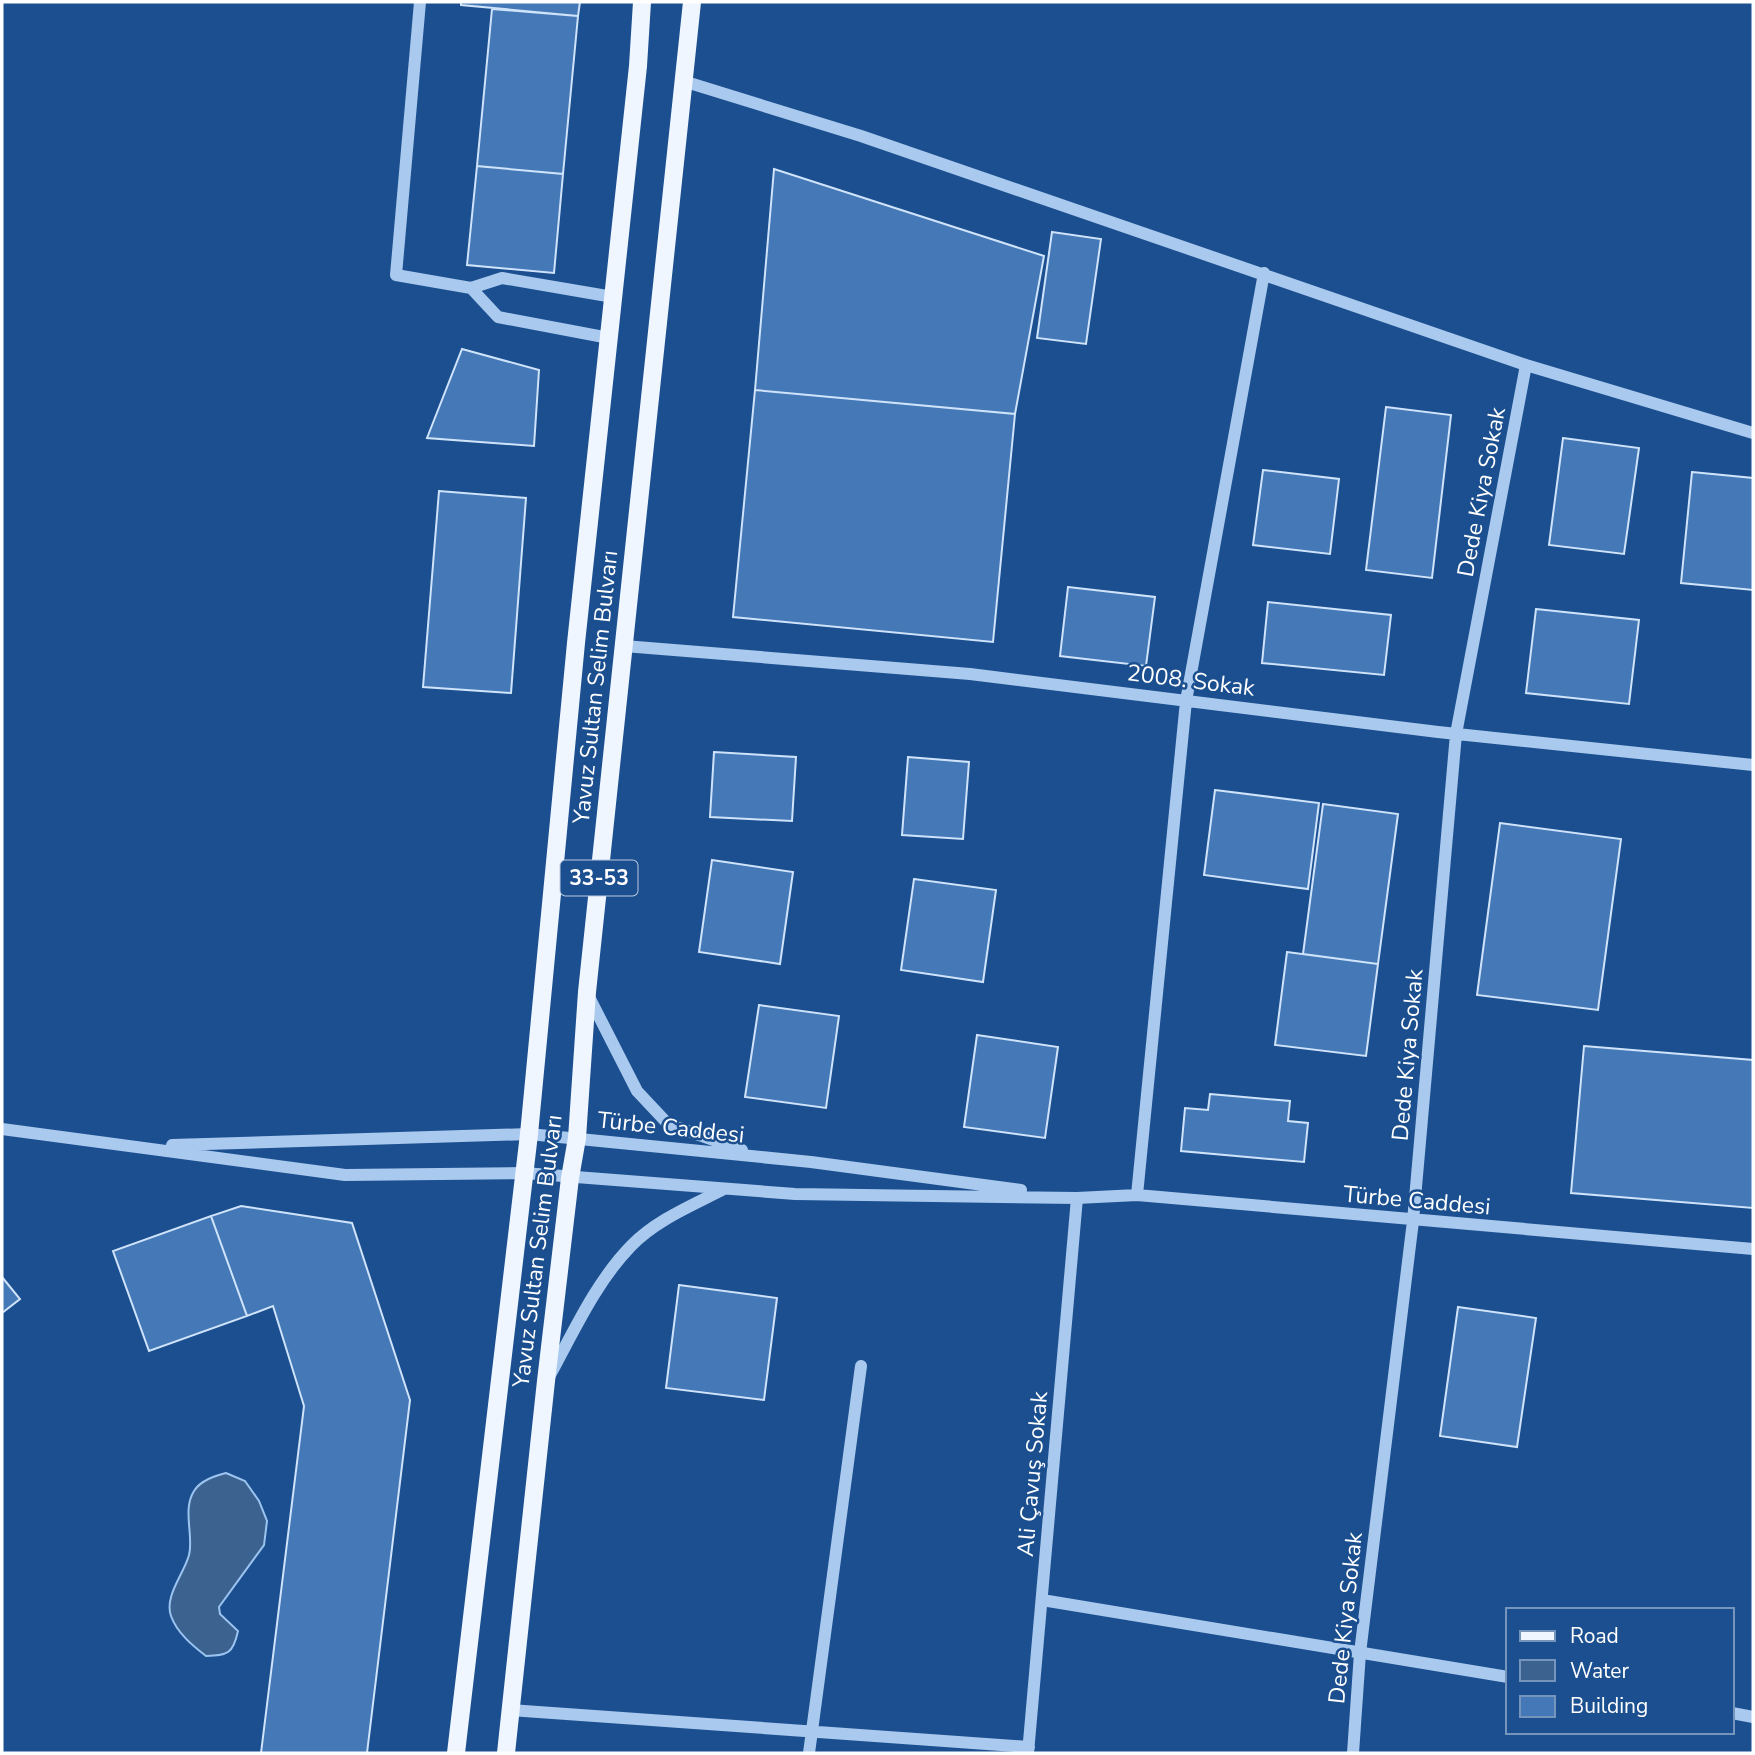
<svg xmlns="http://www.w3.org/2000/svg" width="1755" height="1755" font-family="'Nunito Sans',sans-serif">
  <rect width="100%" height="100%" fill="#1b4f8f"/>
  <path fill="#3c6290" stroke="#9cc4f0" stroke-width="2" d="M 226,1473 L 245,1481 L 259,1501 L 267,1521 L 264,1545 L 219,1607 L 220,1614 L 238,1631 C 233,1654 228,1655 206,1656 C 193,1646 177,1633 171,1616 C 164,1596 184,1574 189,1555 C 194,1536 182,1510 194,1491 C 201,1480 215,1476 226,1473 Z"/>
  <path fill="#4478b7" stroke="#cfe3fa" stroke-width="2" d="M 461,2 L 580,2 L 578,16 L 461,5 Z
    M 492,9 L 578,16 L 563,174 L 477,166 Z
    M 477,166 L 563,174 L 554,273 L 467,265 Z
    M 774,169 L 1044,256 L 1015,414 L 755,390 Z
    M 1052,232 L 1101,239 L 1086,344 L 1037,338 Z
    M 462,349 L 539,370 L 534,446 L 427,438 Z
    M 755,390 L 1015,414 L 993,642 L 733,617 Z
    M 1386,407 L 1451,415 L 1432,578 L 1366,570 Z
    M 1563,438 L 1639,448 L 1624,554 L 1549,545 Z
    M 1263,470 L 1339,479 L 1330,554 L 1253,545 Z
    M 1692,472 L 1753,478 L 1753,590 L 1681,583 Z
    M 439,491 L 526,498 L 511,693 L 423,687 Z
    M 1068,587 L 1155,597 L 1146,666 L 1060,656 Z
    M 1268,602 L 1391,615 L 1384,675 L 1262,663 Z
    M 1536,609 L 1639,620 L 1629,704 L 1526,693 Z
    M 714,752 L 796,757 L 792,821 L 710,817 Z
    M 908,757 L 969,762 L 963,839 L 902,835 Z
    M 1215,790 L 1319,803 L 1308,889 L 1204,875 Z
    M 1323,804 L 1398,814 L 1378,964 L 1303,954 Z
    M 1500,823 L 1621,839 L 1598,1010 L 1477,995 Z
    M 712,860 L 793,872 L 780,964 L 699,952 Z
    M 914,879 L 996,890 L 983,982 L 901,970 Z
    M 1287,952 L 1378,964 L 1366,1056 L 1275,1045 Z
    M 759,1005 L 839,1016 L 826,1108 L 745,1097 Z
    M 977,1035 L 1058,1047 L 1045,1138 L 964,1127 Z
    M 1584,1046 L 1753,1060 L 1753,1208 L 1571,1193 Z
    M 1210,1094 L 1290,1101 L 1288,1121 L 1308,1123 L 1304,1162 L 1181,1151 L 1185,1108 L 1208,1110 Z
    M 241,1206 L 352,1223 L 410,1400 L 367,1753 L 261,1753 L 304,1406 L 273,1306 L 247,1316 L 211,1216 Z
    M 211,1216 L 247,1316 L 149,1351 L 113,1251 Z
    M 2,1277 L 20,1299 L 2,1313 Z
    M 679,1285 L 777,1298 L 764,1400 L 666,1388 Z
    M 1458,1307 L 1536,1318 L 1517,1447 L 1440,1436 Z"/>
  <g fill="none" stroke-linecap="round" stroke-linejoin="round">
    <path stroke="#a9c9ee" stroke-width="12" d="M 420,2 L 396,275 L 471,288 L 502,278 L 613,297
      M 683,81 L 861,136 L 1526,365 L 1753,433
      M 471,288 L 498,317 L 609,338
      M 624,646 L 970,674 L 1438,732 L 1753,765
      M 587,993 L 637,1091 L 668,1124 L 742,1150
      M 2,1129 L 345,1175 L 524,1173 L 795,1194 L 1077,1198 L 1137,1195 L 1753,1249
      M 172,1145 L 529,1134 L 811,1162 L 1021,1190
      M 1137,1195 L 1186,701 L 1264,273
      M 550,1375 C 574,1331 596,1282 631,1246 C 656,1220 693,1205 724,1189
      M 1042,1600 L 1508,1677
      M 510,1710 L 1029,1747
      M 1732,1713 L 1753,1717
      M 809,1753 L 861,1366
      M 1028,1753 L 1077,1198
      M 1353,1753 L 1360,1653 L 1413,1221 L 1456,734 L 1526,365"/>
    <path stroke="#f0f6ff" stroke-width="18" d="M 456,1753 L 529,1134 L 576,643 L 638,66 L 642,2
      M 506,1753 L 546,1381 L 570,1178 L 577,1138 L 587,992 L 692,2"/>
  </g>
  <g text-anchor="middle" stroke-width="5" stroke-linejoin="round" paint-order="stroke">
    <rect fill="#1b4f8f" stroke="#bbcadd" stroke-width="2" x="560.5" y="860.5" width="77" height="35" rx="5"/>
    <g font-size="21" font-weight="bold" fill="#fff">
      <text x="599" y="885">33-53</text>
    </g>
    <g font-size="23" fill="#fff" stroke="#1b4f8f">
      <text transform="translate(1481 492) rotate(-79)" y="8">Dede Kiya Sokak</text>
      <text transform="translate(1191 680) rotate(7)" y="8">2008. Sokak</text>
      <text transform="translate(595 687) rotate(-84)" y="8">Yavuz Sultan Selim Bulvarı</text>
      <text transform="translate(1407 1055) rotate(-85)" y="8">Dede Kiya Sokak</text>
      <text transform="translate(671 1127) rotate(6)" y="8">Türbe Caddesi</text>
      <text transform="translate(1417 1200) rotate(5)" y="8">Türbe Caddesi</text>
      <text transform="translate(537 1251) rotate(-83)" y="8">Yavuz Sultan Selim Bulvarı</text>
      <text transform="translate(1032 1474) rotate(-85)" y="8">Ali Çavuş Sokak</text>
      <text transform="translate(1345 1618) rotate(-84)" y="8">Dede Kiya Sokak</text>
    </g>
  </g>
  <rect width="1755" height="1755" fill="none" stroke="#ffffff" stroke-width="7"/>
  <rect x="1506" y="1608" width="228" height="126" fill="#1b4f8f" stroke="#7695bc" stroke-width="2"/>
  <rect x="1520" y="1631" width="35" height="10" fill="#f0f6ff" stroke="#7695bc" stroke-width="2"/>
  <text x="1570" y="1643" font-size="21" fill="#ffffff">Road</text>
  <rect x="1520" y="1660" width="35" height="21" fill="#3c6290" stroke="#7695bc" stroke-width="2"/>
  <text x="1570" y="1678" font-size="21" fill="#ffffff">Water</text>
  <rect x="1520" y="1696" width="35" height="21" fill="#4478b7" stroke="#7695bc" stroke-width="2"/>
  <text x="1570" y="1713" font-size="21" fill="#ffffff">Building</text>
</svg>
